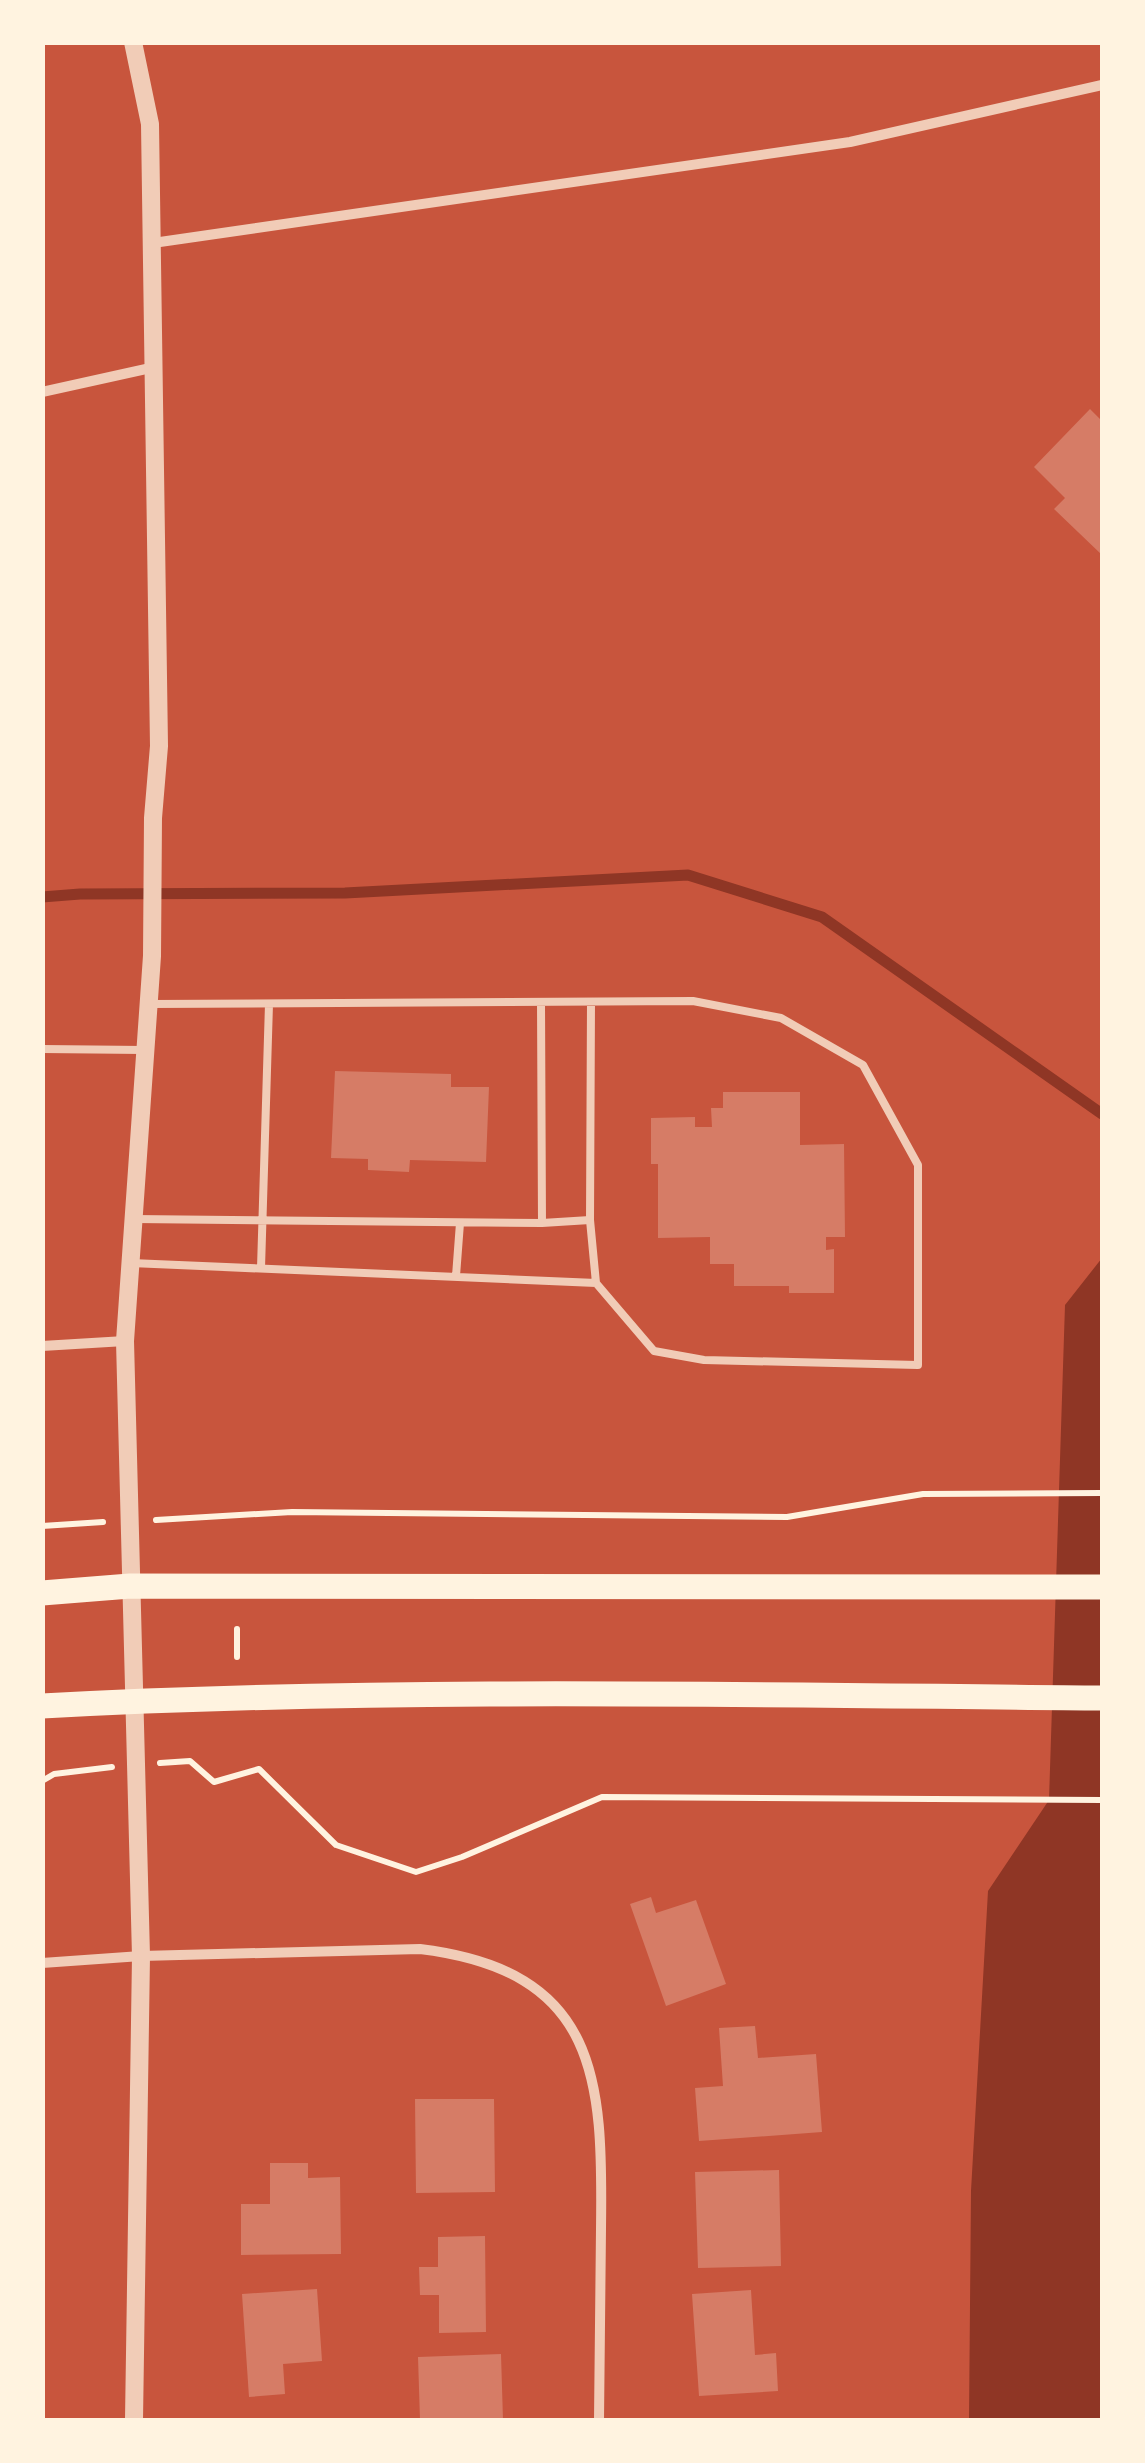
<svg xmlns="http://www.w3.org/2000/svg" width="1145" height="2463" font-family="Montserrat,sans-serif">
  <rect width="100%" height="100%" fill="#c8553d"/>
  <path fill="#8f3625" d="M 1102,1258 L 1102,2420 L 969,2420 L 971,2191 L 988,1891 L 1049,1800 L 1065,1305 Z"/>
  <g fill="none" stroke-linecap="round" stroke-linejoin="round">
    <path stroke="#8f3625" stroke-width="11" d="M 42,897 L 80,894 L 345,893 L 688,875 L 822,917 L 1102,1114"/>
  </g>
  <path fill="#d67c66" d="M 1090,409 L 1102,421 L 1102,555 L 1054,509 L 1065,498 L 1034,467 Z
    M 335,1071 L 451,1074 L 451,1087 L 489,1087 L 486,1162 L 410,1160 L 409,1172 L 368,1170 L 368,1159 L 331,1158 Z
    M 723,1092 L 800,1092 L 800,1145 L 844,1144 L 845,1237 L 826,1237 L 826,1250 L 834,1249 L 834,1293 L 789,1293 L 789,1286 L 734,1286 L 734,1264 L 710,1264 L 710,1237 L 658,1238 L 658,1164 L 651,1164 L 651,1118 L 695,1117 L 695,1127 L 712,1127 L 711,1108 L 723,1108 Z
    M 651,1897 L 656,1913 L 696,1900 L 726,1984 L 666,2006 L 630,1904 Z
    M 755,2026 L 758,2058 L 816,2054 L 822,2132 L 699,2141 L 695,2088 L 723,2086 L 719,2028 Z
    M 415,2099 L 494,2099 L 495,2192 L 416,2193 Z
    M 270,2163 L 308,2163 L 308,2178 L 340,2177 L 341,2254 L 241,2255 L 241,2204 L 270,2204 Z
    M 779,2170 L 781,2266 L 698,2268 L 695,2172 Z
    M 485,2236 L 486,2332 L 439,2333 L 439,2295 L 420,2295 L 419,2267 L 438,2267 L 438,2237 Z
    M 317,2289 L 322,2361 L 283,2364 L 285,2394 L 249,2397 L 242,2294 Z
    M 751,2290 L 755,2355 L 776,2353 L 778,2391 L 699,2396 L 692,2294 Z
    M 501,2354 L 503,2420 L 420,2420 L 418,2357 Z"/>
  <g fill="none" stroke-linecap="round" stroke-linejoin="round">
    <path stroke="#fff3e0" stroke-width="6" d="M 156,1520 L 292,1512 L 787,1517 L 923,1494 L 1102,1493
      M 42,1526 L 103,1522
      M 237,1629 L 237,1657
      M 160,1763 L 190,1761 L 214,1782 L 259,1769 L 336,1845 L 416,1872 L 462,1857 L 602,1797 L 1102,1800
      M 42,1781 L 54,1774 L 112,1767"/>
    <path stroke="#f1ccb7" stroke-width="8" d="M 541,1002 L 542,1223
      M 151,1004 L 693,1001 L 781,1018 L 863,1065 L 918,1165 L 918,1365 L 704,1360 L 654,1351 L 596,1283
      M 42,1049 L 144,1050
      M 590,1220 L 591,1002
      M 131,1263 L 596,1283 L 590,1220 L 542,1223 L 134,1219
      M 261,1268 L 269,1004
      M 456,1276 L 460,1223"/>
    <path stroke="#f1ccb7" stroke-width="10" d="M 153,243 L 850,142 L 1102,85
      M 42,392 L 155,367
      M 42,1346 L 125,1341
      M 42,1963 L 141,1956 L 420,1949 C 599,1971 603,2079 601,2229 C 600,2293 600,2357 599,2420"/>
    <path stroke="#f1ccb7" stroke-width="18" d="M 133,42 L 150,124 L 159,746 L 153,818 L 152,956 L 125,1341 L 141,1956 L 134,2420"/>
    <path stroke="#fff3e0" stroke-width="25" d="M 42,1593 L 130,1586 L 1102,1587
      M 42,1706 C 395,1687 750,1695 1102,1698"/>
  </g>
  <rect width="1145" height="2463" fill="none" stroke="#fff3e0" stroke-width="90"/>
</svg>
